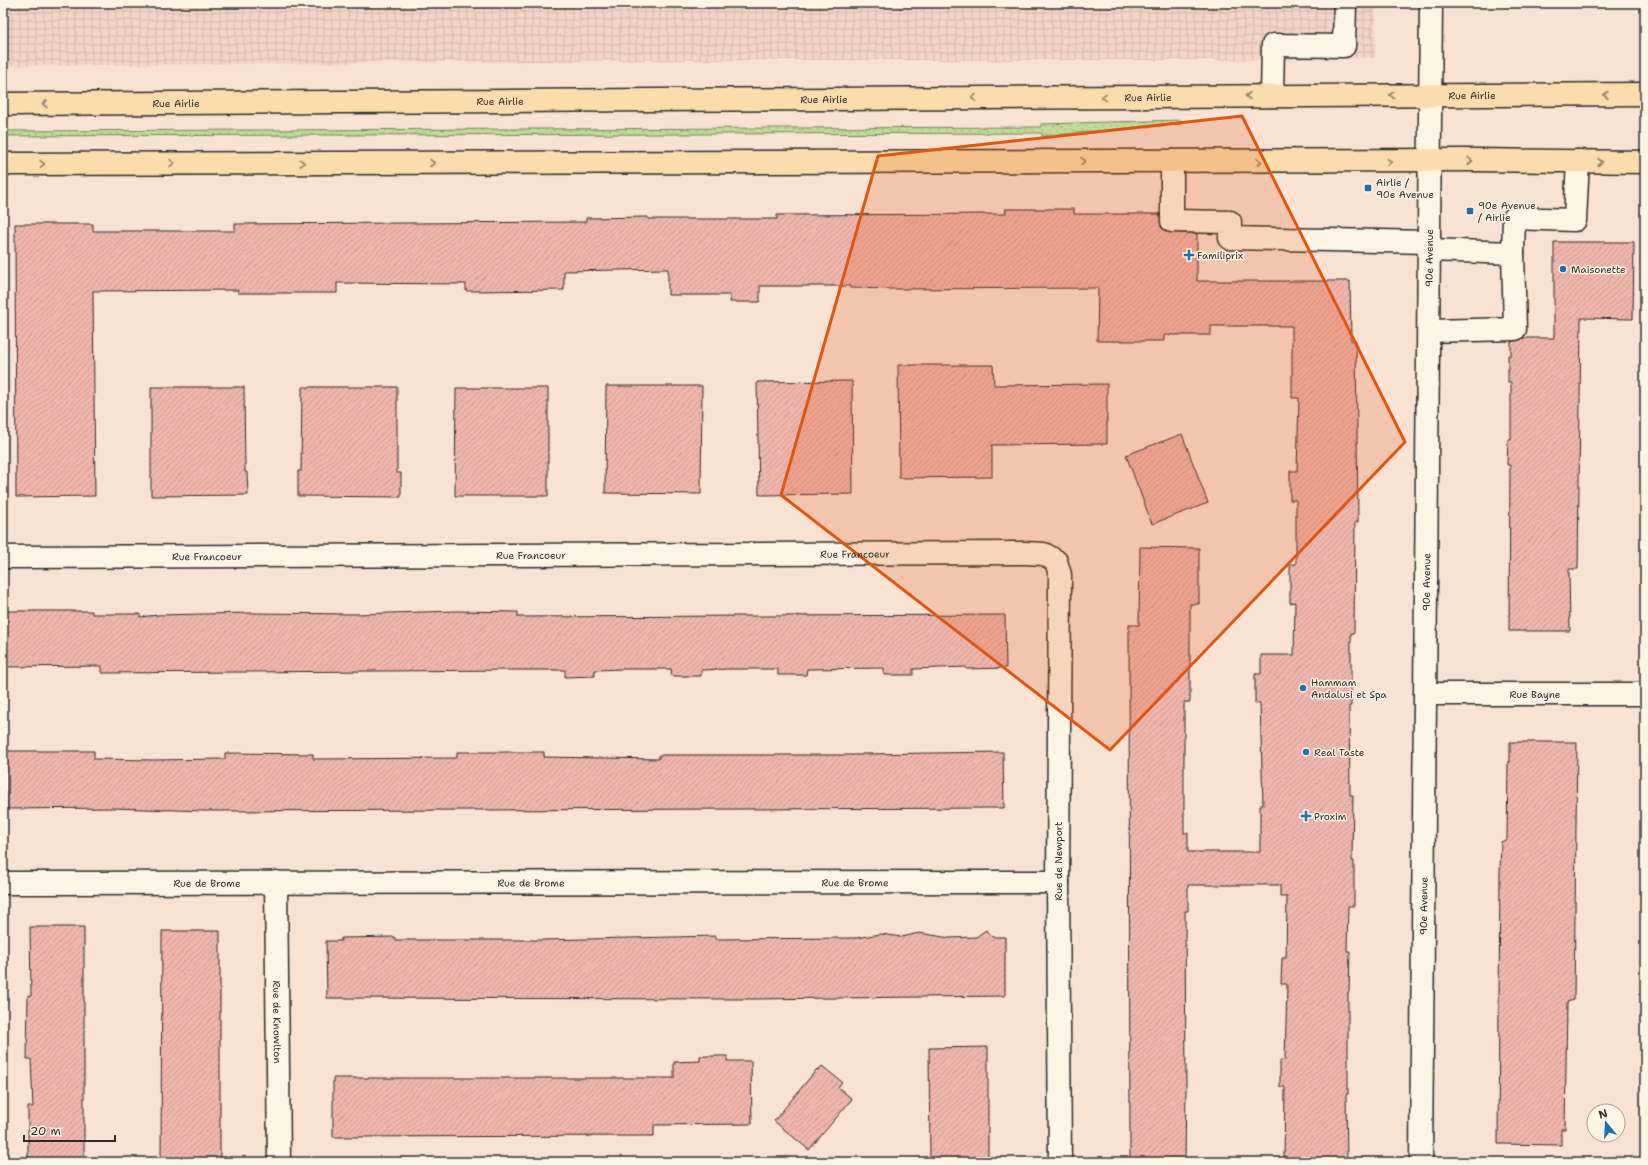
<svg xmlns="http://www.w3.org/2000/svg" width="1648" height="1165" font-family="'Shantell Sans',sans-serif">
  <defs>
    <pattern id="industrial-grid" width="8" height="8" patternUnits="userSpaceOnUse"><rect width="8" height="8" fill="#f6d4c8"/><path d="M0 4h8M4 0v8" fill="none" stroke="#d3b6ac"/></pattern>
    <pattern id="grass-dots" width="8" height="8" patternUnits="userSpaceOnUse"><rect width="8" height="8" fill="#bedc94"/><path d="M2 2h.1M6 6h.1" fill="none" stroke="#a3bd80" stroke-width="1.8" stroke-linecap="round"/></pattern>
    <pattern id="building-hatch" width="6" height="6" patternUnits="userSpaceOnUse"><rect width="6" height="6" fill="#f0b5ad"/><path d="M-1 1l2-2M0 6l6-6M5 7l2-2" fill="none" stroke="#ce9c95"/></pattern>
  </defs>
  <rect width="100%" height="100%" fill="#f8e2d4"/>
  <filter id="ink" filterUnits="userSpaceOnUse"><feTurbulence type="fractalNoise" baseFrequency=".025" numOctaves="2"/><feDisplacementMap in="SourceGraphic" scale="8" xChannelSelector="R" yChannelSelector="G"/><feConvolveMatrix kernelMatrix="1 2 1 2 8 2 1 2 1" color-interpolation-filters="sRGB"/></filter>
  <g filter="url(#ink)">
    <path fill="url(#industrial-grid)" d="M 3,3 L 1376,3 L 1375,58 L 1217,60 L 652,60 L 3,66 Z"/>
    <path fill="url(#grass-dots)" stroke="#748460" d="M 1181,120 L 1181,124 L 1042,136 L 1042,133 L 3,136 L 3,131 L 1041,127 L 1041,124 Z"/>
    <path fill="url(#building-hatch)" stroke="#2b2b2b" d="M 1005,209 L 1074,209 L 1074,214 L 1160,214 L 1161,227 L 1166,232 L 1197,234 L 1197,281 L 1350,281 L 1351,340 L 1356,341 L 1358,522 L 1355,522 L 1354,633 L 1351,633 L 1351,706 L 1349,706 L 1350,795 L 1353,795 L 1352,861 L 1354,861 L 1354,906 L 1348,906 L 1347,951 L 1350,951 L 1349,992 L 1348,992 L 1348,1094 L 1346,1094 L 1347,1162 L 1284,1162 L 1285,1087 L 1280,1087 L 1280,1060 L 1285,1060 L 1287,984 L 1281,984 L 1282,958 L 1286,958 L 1287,897 L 1280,897 L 1280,885 L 1188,885 L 1188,911 L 1185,911 L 1186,1088 L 1185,1162 L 1130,1162 L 1129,625 L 1139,625 L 1140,547 L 1199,548 L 1199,604 L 1190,604 L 1190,702 L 1184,702 L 1184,833 L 1188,833 L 1188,852 L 1260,852 L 1260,805 L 1263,805 L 1260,703 L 1255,703 L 1255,674 L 1261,674 L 1261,655 L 1294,655 L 1295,602 L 1290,603 L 1290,564 L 1296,564 L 1296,500 L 1290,500 L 1290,471 L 1297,471 L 1299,398 L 1292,398 L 1292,326 L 1211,326 L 1211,335 L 1164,335 L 1164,341 L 1097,341 L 1098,288 L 891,289 L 850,288 L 850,286 L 760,286 L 760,302 L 730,302 L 730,295 L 668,295 L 668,269 L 564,271 L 564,290 L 466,291 L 466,284 L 337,283 L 337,293 L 238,293 L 238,290 L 93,291 L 95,496 L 16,497 L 15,224 L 93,224 L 93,231 L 235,231 L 235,224 L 586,222 L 586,218 L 648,217 L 648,219 L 777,219 L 777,215 L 1006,214 Z
      M 1554,242 L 1634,242 L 1633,319 L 1581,318 L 1578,569 L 1569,569 L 1570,631 L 1509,631 L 1510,465 L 1507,465 L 1508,439 L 1511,439 L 1511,382 L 1508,382 L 1508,355 L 1511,355 L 1511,342 L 1523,338 L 1554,338 Z
      M 898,365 L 993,365 L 994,385 L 1107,384 L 1107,444 L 992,445 L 992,477 L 899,478 Z
      M 852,381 L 853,494 L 759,495 L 757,382 Z
      M 606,386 L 702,386 L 701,494 L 605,493 Z
      M 151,387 L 244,387 L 245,472 L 247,472 L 248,495 L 151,496 Z
      M 302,387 L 397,387 L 397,473 L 401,473 L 401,497 L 298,496 L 298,471 L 301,471 Z
      M 456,388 L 548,388 L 548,496 L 455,496 Z
      M 1182,434 L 1208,503 L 1152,524 L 1126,455 Z
      M 5,611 L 92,611 L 92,614 L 140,614 L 140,617 L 158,615 L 251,613 L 356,614 L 457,611 L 518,612 L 518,617 L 1005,615 L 1006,668 L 966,669 L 966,667 L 913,669 L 913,675 L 884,675 L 884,668 L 807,669 L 806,675 L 778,675 L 778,669 L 728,669 L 701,670 L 701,676 L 672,676 L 671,669 L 622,669 L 595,670 L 595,676 L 565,677 L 565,670 L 516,670 L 102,673 L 102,666 L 4,667 Z
      M 1510,742 L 1577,742 L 1574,1000 L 1567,1002 L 1565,1129 L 1561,1129 L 1561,1145 L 1498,1144 L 1500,872 L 1501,842 L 1507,839 L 1508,762 L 1510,762 Z
      M 6,751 L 94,751 L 94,759 L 153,760 L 225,759 L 225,753 L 313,754 L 313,759 L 457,758 L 457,752 L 544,752 L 544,757 L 659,759 L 659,755 L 862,755 L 862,754 L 1003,752 L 1004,808 L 206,811 L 113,808 L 6,809 Z
      M 30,927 L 84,927 L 84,1162 L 28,1162 L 28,1107 L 33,1107 L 31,1059 L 27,1059 L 28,995 L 31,996 Z
      M 986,930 L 992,937 L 1005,937 L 1005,996 L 752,999 L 327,998 L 326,941 L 341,941 L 341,938 L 395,937 L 395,940 L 543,940 L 716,936 L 716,939 L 856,938 L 881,934 L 902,937 L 919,933 L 950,938 L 976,937 Z
      M 162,931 L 220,931 L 220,1162 L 161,1162 Z
      M 988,1047 L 988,1162 L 930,1162 L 929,1048 Z
      M 700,1056 L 727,1056 L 727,1061 L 751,1061 L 752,1124 L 654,1125 L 654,1136 L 333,1137 L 333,1078 L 674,1078 L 674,1062 L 700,1061 Z
      M 822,1066 L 842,1082 L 838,1087 L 852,1099 L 809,1150 L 774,1121 L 817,1069 L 818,1070 Z"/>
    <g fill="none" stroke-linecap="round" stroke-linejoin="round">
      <defs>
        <g id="minor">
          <path d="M 1272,96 L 1273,45 L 1344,46 L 1345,3"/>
          <path d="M 1172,161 L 1172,221 L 1230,222 L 1230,238 L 1430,242"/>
          <path d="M 1430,250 L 1513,253 L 1514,218 L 1575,220 L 1578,161"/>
          <path d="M 1429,331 L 1515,329 L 1513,253"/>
          <path id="s1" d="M 3,557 L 1026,553 L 1044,554 L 1056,561 L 1060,575 L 1058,882 L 1060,1162"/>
          <path id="s2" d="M 1426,694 L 1645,694"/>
          <path id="s3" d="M 276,882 L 279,1162"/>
          <path id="s4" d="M 3,883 L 1058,882"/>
          <path id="s5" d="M 1421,1162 L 1431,3"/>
        </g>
        <g id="major">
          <path id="s6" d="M 3,104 L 1645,94"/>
          <path d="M 3,164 L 1474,160 L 1645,162"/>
        </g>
      </defs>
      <use href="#minor" stroke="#2b2b2b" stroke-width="25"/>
      <use href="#major" stroke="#2b2b2b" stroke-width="25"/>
      <use href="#minor" stroke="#fcf5e5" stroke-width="22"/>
      <use href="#major" stroke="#fbddab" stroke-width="22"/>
    </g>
    <defs><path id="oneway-chevron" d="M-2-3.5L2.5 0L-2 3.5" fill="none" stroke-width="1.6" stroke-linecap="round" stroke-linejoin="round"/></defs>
    <g stroke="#93846b">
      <use href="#oneway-chevron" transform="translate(1392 95) rotate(-180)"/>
      <use href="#oneway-chevron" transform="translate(1606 95) rotate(180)"/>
      <use href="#oneway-chevron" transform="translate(1248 96) rotate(180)"/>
      <use href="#oneway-chevron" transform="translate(1104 97) rotate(180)"/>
      <use href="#oneway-chevron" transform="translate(974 98) rotate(180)"/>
      <use href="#oneway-chevron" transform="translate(45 104) rotate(-180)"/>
      <use href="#oneway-chevron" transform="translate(1083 161)"/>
      <use href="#oneway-chevron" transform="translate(1470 161)"/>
      <use href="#oneway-chevron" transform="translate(1259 162)"/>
      <use href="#oneway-chevron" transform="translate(1389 162)"/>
      <use href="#oneway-chevron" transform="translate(1600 162)"/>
      <use href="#oneway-chevron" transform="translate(172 163)"/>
      <use href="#oneway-chevron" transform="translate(302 163)"/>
      <use href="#oneway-chevron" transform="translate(432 163)"/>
      <use href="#oneway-chevron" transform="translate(42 164)"/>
    </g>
  </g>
  <path fill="#df570e" fill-opacity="0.2" stroke="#df570e" stroke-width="3" stroke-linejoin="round" d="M 1242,116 L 1405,442 L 1110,750 L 781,495 L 878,156 Z"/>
  <g fill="#1f6fb2" stroke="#fcf5e5" stroke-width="1.5">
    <rect x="1364" y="184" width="8" height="8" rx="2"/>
    <rect x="1466" y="207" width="8" height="8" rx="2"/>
    <path d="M1187 249h4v4h4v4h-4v4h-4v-4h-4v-4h4z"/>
    <circle cx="1563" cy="269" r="4"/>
    <circle cx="1303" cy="688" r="4"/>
    <circle cx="1306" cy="752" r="4"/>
    <path d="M1304 810h4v4h4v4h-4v4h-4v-4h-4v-4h4z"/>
  </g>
  <g text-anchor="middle" stroke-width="3" stroke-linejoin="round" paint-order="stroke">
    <g font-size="10" fill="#2b2b2b" stroke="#fcf5e5">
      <text dy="4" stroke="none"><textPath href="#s6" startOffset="1469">Rue Airlie</textPath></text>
      <text dy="4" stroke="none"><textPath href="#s6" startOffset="1145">Rue Airlie</textPath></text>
      <text dy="4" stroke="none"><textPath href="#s6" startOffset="821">Rue Airlie</textPath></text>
      <text dy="4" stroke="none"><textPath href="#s6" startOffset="497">Rue Airlie</textPath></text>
      <text dy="4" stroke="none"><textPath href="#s6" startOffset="173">Rue Airlie</textPath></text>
      <text dy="4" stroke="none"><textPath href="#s5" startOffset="904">90e Avenue</textPath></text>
      <text dy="4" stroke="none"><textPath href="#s1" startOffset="852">Rue Francoeur</textPath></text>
      <text dy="4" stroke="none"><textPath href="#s1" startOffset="528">Rue Francoeur</textPath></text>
      <text dy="4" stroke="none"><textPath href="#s1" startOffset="204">Rue Francoeur</textPath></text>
      <text dy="4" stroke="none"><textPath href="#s5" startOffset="580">90e Avenue</textPath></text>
      <text dy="4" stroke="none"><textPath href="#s2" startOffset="109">Rue Bayne</textPath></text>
      <text transform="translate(1058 861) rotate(-90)" y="4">Rue de Newport</text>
      <text dy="4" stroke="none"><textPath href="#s4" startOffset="204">Rue de Brome</textPath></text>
      <text dy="4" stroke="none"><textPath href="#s4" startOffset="528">Rue de Brome</textPath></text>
      <text dy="4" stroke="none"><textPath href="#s4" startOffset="852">Rue de Brome</textPath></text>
      <text dy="4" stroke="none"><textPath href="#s5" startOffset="256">90e Avenue</textPath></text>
      <text dy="4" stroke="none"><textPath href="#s3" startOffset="140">Rue de Knowlton</textPath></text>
    </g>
    <g font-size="10" fill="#2b2b2b" stroke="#fcf5e5" text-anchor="start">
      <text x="1376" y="186">Airlie /<tspan x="1376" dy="12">90e Avenue</tspan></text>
      <text x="1478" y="209">90e Avenue<tspan x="1478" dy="12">/ Airlie</tspan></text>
      <text x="1197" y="259">Familiprix</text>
      <text x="1571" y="273">Maisonette</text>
      <text x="1311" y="686">Hammam<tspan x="1311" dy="12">Andalusi et Spa</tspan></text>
      <text x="1314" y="756">Real Taste</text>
      <text x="1314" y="820">Proxim</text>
    </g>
  </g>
  <rect width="1648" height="1165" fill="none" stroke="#fcf5e5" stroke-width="16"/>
  <rect x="8" y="8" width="1632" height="1149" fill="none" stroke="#2b2b2b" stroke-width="1.5" filter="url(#ink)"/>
  <g transform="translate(1606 1123) rotate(342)"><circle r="19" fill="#fcf5e5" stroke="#a8a49b"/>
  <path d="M0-3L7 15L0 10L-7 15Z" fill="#1f6fb2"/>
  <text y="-6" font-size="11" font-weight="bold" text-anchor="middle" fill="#2b2b2b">N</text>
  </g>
  <path d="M24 1135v6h91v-6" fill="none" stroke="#2b2b2b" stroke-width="2"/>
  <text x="30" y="1135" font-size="12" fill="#2b2b2b" stroke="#fcf5e5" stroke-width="3" paint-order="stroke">20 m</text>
</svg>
